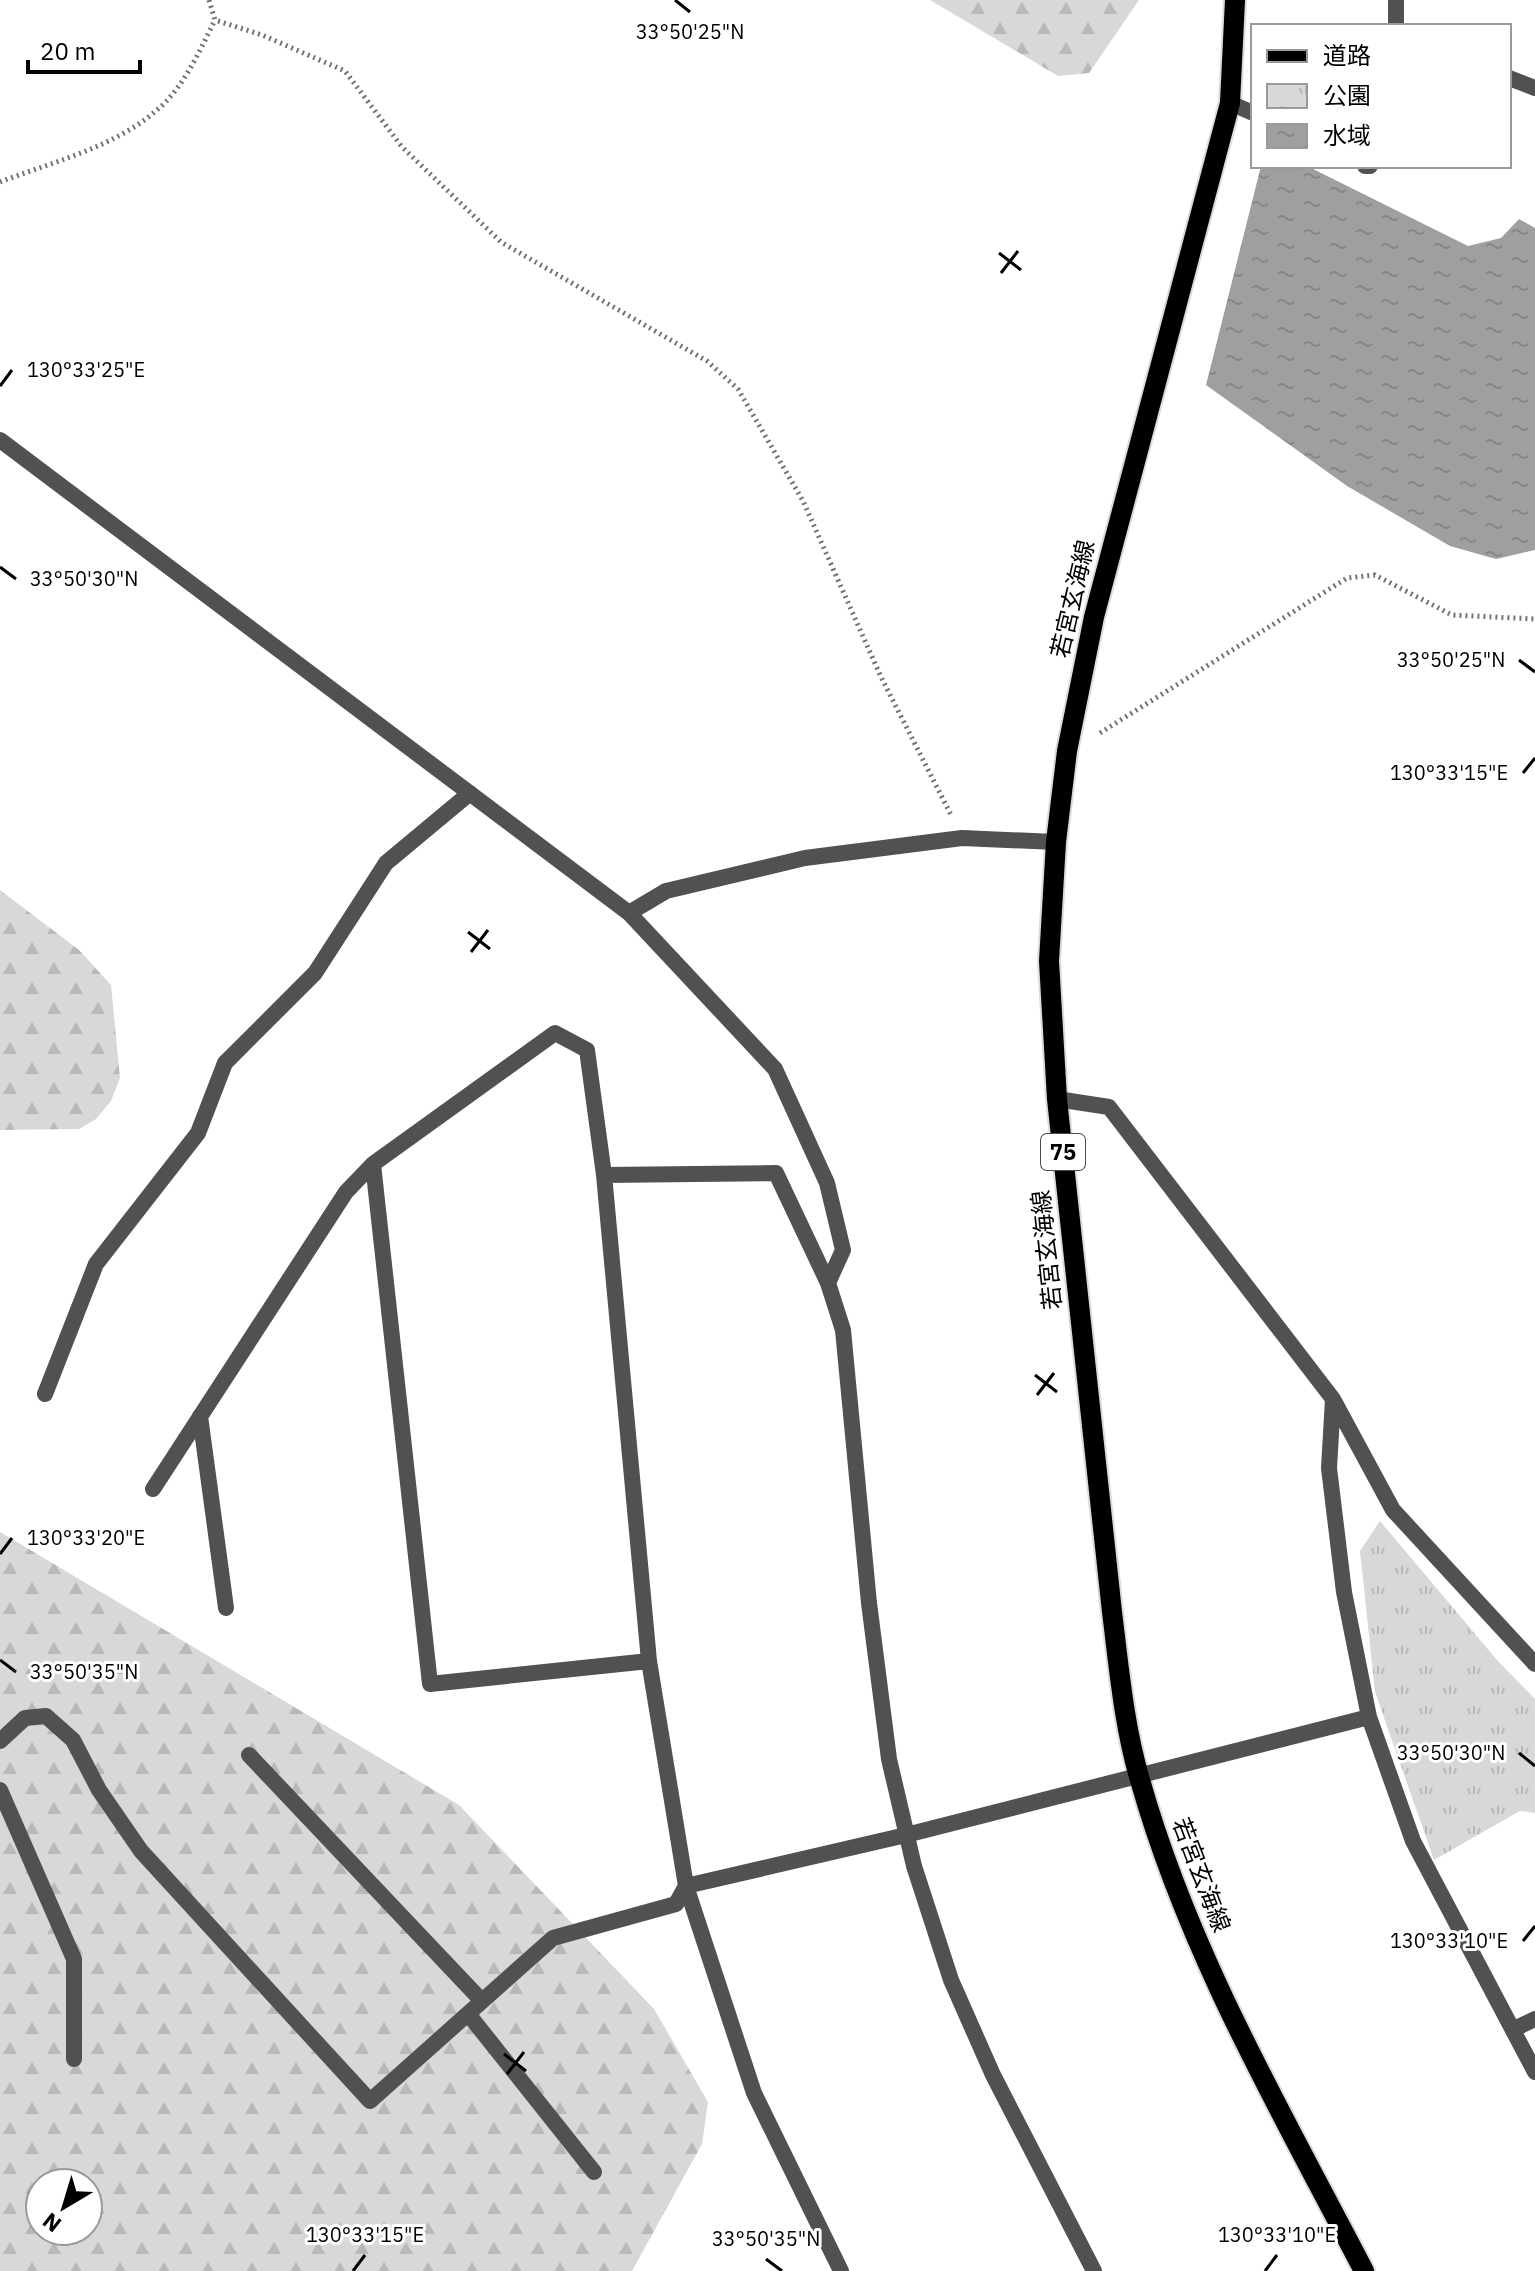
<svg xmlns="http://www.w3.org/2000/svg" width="1535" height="2271" font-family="'IBM Plex Sans','Noto Sans JP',sans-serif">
  <defs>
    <pattern id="forest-firs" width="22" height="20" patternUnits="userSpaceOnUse" patternTransform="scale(2)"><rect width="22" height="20" fill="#d8d8d8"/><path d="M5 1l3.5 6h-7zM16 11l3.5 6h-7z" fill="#b8b8b8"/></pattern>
    <pattern id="park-tufts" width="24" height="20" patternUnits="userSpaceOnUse" patternTransform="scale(2)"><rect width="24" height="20" fill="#d8d8d8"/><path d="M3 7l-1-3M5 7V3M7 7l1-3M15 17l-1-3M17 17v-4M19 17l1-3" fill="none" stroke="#b8b8b8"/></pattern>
    <pattern id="water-ripples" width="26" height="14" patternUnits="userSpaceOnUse" patternTransform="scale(2)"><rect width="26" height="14" fill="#9f9f9f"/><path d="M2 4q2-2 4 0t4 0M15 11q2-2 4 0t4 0" fill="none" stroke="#878787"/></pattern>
  </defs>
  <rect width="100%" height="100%" fill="#fff"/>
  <path fill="url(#forest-firs)" fill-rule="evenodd" d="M 930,0 L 1139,0 L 1089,73 L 1058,76 Z
    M 0,890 L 79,950 L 111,985 L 120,1078 L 111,1101 L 96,1119 L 79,1129 L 0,1130 Z
    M 0,1532 L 459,1805 L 654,2009 L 708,2102 L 702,2144 L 632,2271 L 0,2271 ZM 40,2183 L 88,2183 L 88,2231 L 40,2231 Z"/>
  <path fill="url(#park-tufts)" d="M 1380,1521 L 1497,1660 L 1535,1699 L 1535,1813 L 1520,1811 L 1434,1860 L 1375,1692 L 1360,1551 Z"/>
  <path fill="url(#water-ripples)" d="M 1261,166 L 1307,166 L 1468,246 L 1501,238 L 1519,219 L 1535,228 L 1535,550 L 1496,559 L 1450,546 L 1347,486 L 1206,385 Z"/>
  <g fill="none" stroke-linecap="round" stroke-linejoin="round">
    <defs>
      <path id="primary" d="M 1235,0 L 1230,103 L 1094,617 L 1067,751 L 1056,842 L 1049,961 L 1057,1099 L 1112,1612 C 1119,1668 1124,1726 1140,1780 C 1189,1954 1281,2111 1364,2271"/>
    </defs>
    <use href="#primary" stroke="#dbdbdb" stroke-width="24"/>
    <path stroke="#737373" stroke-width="5" stroke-dasharray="2 4" stroke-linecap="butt" d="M 209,0 L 215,20 L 262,35 L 345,71 L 402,147 L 501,242 L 707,361 L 738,389 L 803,501 L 881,677 L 951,815
      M 0,182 C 52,162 116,147 158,109 C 184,87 200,50 215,20
      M 1100,733 L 1347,578 L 1375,575 L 1452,615 L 1535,619"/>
    <path stroke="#515151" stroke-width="16" d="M 1396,0 L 1396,26
      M 1509,78 L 1535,88
      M 1230,103 L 1253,113
      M 1365,166 L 1370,166
      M 0,440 L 629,913 L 775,1069 L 827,1183 L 843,1250 L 828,1283
      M 629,913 L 666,891 L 805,858 L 962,838 L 1056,842
      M 1057,1099 L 1109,1107 L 1333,1399 L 1393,1510 L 1535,1664
      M 604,1175 L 776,1173 L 828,1283 L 843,1330 L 869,1603 L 889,1759 L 914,1866 L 951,1980 L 993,2075 L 1094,2271
      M 45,1394 L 96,1264 L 198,1133 L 225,1063 L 315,973 L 386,863 L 470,793
      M 1333,1399 L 1329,1468 L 1344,1592 L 1369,1717 L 1413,1841 L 1535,2072
      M 200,1416 L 226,1608
      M 153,1489 L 346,1192 L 373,1164
      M 649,1661 L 430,1684 L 373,1164 L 555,1033 L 587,1050 L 604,1175 L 649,1661 L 686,1886 L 754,2093 L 841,2271
      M 0,1741 L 25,1718 L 46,1716 L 73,1740 L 99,1790 L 141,1851 L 370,2101 L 553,1938 L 676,1904 L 686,1886 L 906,1835 L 1369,1717
      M 249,1755 L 481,2000
      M 0,1790 L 74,1959 L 74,2059
      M 469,2015 L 594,2172
      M 1514,2029 L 1535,2019"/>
    <use href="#primary" stroke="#000" stroke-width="20"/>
  </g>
  <path fill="none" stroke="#000" stroke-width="3" d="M 675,0 L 690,12M 999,253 L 1021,270M 1001,273 L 1018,251M 0,386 L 12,370M 0,567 L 16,579M 1519,660 L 1535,672M 1523,773 L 1535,758M 468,932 L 490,949M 471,952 L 488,930M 1035,1375 L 1057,1392M 1037,1395 L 1054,1373M 0,1554 L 12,1538M 0,1660 L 16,1672M 1519,1753 L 1535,1766M 1523,1941 L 1535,1926M 504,2054 L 526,2071M 507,2074 L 524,2052M 766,2259 L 782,2271M 353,2271 L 365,2255M 1265,2271 L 1277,2255"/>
  <g text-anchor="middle" stroke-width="6" stroke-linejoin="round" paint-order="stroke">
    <rect fill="#fff" stroke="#4c4c4c" stroke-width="2" x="1041" y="1134" width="44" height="36" rx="6"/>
    <g font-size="22" font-weight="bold" fill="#000">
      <text x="1063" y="1160">75</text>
    </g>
    <g font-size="24" fill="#000" stroke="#fff">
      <text transform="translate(1073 599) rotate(-77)" y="8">若宮玄海線</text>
      <text transform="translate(1047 1250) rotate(-96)" y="8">若宮玄海線</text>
      <text transform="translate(1201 1875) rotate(69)" y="8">若宮玄海線</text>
    </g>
  </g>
  <g font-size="20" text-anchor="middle" fill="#000" stroke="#fff" stroke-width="6" stroke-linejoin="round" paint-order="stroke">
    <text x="690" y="39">33°50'25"N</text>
    <text x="86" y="377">130°33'25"E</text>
    <text x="84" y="586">33°50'30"N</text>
    <text x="1451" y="667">33°50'25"N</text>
    <text x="1449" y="780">130°33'15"E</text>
    <text x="86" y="1545">130°33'20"E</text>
    <text x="84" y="1679">33°50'35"N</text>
    <text x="1451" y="1760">33°50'30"N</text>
    <text x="1449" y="1948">130°33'10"E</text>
    <text x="365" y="2242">130°33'15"E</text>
    <text x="1277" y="2242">130°33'10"E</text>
    <text x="766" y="2246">33°50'35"N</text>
  </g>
  <rect x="1251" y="24" width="260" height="144" fill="#ffffff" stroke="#999999" stroke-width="2"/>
  <rect x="1267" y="50" width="40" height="12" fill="#000000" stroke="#999999" stroke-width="2"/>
  <text x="1323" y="64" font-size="24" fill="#000000">道路</text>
  <rect x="1267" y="84" width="40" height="24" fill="url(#park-tufts)" stroke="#999999" stroke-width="2"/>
  <text x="1323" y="104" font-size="24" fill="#000000">公園</text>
  <rect x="1267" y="124" width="40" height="24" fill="url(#water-ripples)" stroke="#999999" stroke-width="2"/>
  <text x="1323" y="144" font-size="24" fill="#000000">水域</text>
  <g transform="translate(64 2207) rotate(218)"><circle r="38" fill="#ffffff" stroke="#999999" stroke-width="2"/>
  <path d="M0-6L14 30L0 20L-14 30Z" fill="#000000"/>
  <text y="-12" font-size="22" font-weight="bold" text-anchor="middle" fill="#000000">N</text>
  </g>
  <path d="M28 60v12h112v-12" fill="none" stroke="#000000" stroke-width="4"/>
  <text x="40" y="60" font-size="24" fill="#000000" stroke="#ffffff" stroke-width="6" paint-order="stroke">20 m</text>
</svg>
